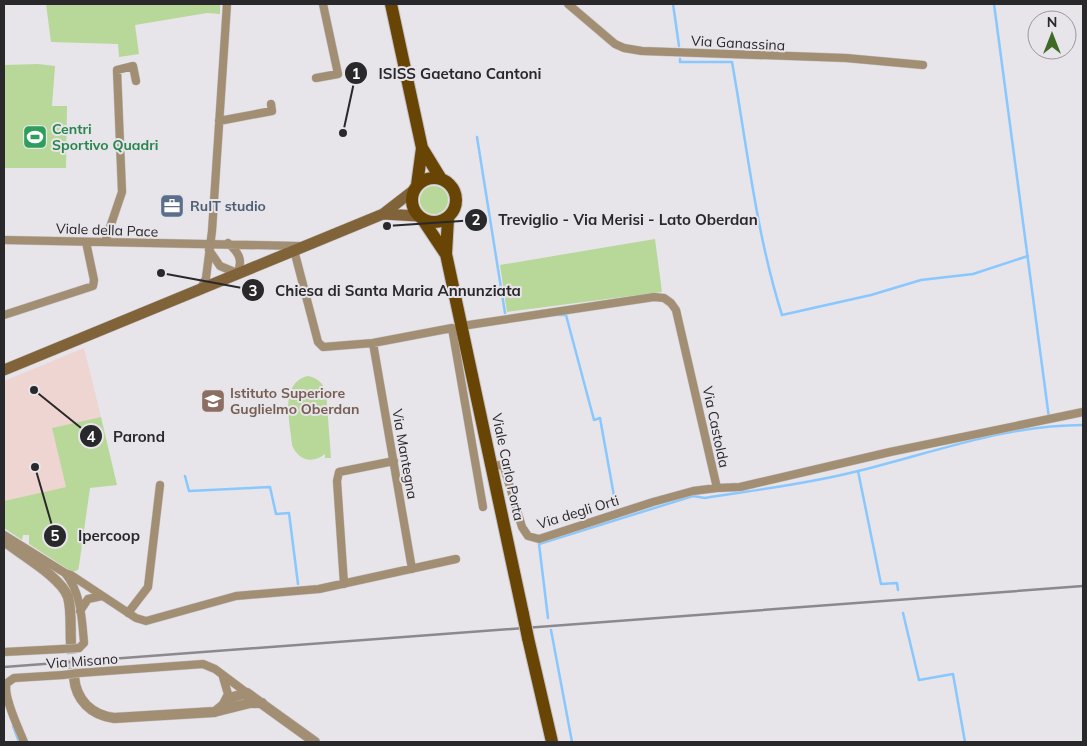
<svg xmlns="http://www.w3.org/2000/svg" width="1087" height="746" font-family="Mulish,sans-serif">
  <rect width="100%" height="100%" fill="#e7e4ea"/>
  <path fill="#efd5d1" d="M 84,348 L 101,417 L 52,428 L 67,487 L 4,501 L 4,381 Z"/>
  <path fill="#b8d899" d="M 46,4 L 220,4 L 220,14 L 207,13 L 135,25 L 139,54 L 119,57 L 118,44 L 51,42 Z
    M 38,64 L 55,66 L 52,106 L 67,106 L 66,168 L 4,168 L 4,65 Z
    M420 200a14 14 0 1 1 28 0a14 14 0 1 1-28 0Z
    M 655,239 L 662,292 L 507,312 L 500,265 Z
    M 308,376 C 317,378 322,382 326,391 L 331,458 L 325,458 L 325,454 C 312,465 297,459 292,445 C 290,422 279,383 308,376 Z
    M 101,417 L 117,485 L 90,488 L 79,566 L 78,570 L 72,572 L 29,544 L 29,535 L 23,535 L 22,540 L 4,528 L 4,501 L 66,487 L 52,428 Z"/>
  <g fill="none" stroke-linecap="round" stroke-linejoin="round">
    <path stroke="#88c8ff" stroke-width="2.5" d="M 673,4 L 679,46
      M 994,4 L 1049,418
      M 680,59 L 680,62 L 732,62 C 747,146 756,233 782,315 L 871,295 L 921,280 L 973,274 L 1028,256
      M 477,137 L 505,313
      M 558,315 L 566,315 L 594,420 L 600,418 L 616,507
      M 858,471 L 881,584 L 897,583 L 898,590
      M 185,476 L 189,491 L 270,487 L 276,514 L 289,513 L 298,584
      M 903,613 L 919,680 L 953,674 L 965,742
      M 548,618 L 539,544 L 693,496 L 705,498 C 755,490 808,484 858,471 C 933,453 1004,425 1083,425
      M 551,630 L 572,742
      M 13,726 L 19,742"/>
    <path stroke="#c1bec4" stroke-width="10" stroke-dasharray="10 5" stroke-linecap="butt" d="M 71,644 L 74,677"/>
    <defs>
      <path id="minor" d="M 568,4 L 615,44 L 624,48 L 642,51 L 846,58 L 923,65
        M 316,78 L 338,74 L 323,4
        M 219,121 L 272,111 L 271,104
        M 4,240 L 299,246
        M 105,242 L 122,192 L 117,70 L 133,66 L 136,81
        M 209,250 L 220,266 L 237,273 C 244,260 238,252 228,243
        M 294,250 L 318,342 L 323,347 L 373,343 L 452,328 L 483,507
        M 201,288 L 206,278 L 212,231 L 227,4
        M 4,315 L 93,286 L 94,280 L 86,242
        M 462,326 L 654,297 L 664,298 L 671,303 L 676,310 L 717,488 L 740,487 L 890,452 L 1083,412
        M 373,343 L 412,569
        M 493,466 L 500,465 L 504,467 L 522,527 L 528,536 L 539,539 L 653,502 L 693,491 L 717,488
        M 4,535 L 65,573 C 81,592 82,619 84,643 L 79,648
        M 65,573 L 71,575 L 136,618 L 146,621 L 236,596 L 319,589 L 456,559
        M 344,584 L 337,481 L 339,472 L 394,461
        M 80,611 L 88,599 L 102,596
        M 128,613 L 148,587 L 160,485
        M 4,652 L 62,649
        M 79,673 L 203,664 L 215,669 L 247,693 L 246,696
        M 223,677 L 228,694 L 223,704
        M 24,742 C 19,729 2,695 7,683 L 14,678 L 63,675"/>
      <path id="tertiary" d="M 4,541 C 21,555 61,577 68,597 C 72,611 70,629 71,644
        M 74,677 C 76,700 91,715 114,718 L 214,712 L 250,703 L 262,703
        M 215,712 L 233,697 L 247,693 L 315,742"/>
      <path id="secondary" d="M 383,214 L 418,216
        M 4,370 L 383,214 L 414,190"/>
      <path id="primary" d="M 391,4 L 422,148 L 441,179
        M412 200a22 22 0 1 1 44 0a22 22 0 1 1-44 0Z
        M 417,185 L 422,148
        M 448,218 L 446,254 L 523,614
        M 423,220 L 445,253
        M 528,638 L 552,742"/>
    </defs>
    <use href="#minor" stroke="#c5c2c7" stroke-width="9"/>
    <use href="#tertiary" stroke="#c5c2c7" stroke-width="11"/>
    <use href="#secondary" stroke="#c5c2c7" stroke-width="12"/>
    <use href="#primary" stroke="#c5c2c7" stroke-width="14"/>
    <use href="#minor" stroke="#a28e72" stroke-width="8"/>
    <use href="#tertiary" stroke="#a28e72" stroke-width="10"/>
    <use href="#secondary" stroke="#806339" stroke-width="11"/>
    <use href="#primary" stroke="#684504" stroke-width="12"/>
    <path stroke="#8b898d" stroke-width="2.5" d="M 4,667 L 1083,586"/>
    <defs>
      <path id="minor-bridge" d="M 62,649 L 79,648
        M 63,675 L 79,673"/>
      <path id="primary-bridge" d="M 523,614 L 528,638"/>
    </defs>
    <use href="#minor-bridge" stroke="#c5c2c7" stroke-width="9" stroke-linecap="butt"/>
    <use href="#primary-bridge" stroke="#c5c2c7" stroke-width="14" stroke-linecap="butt"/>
    <use href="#minor-bridge" stroke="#a28e72" stroke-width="8"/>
    <use href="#primary-bridge" stroke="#684504" stroke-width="12"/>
  </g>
  <defs>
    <symbol id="stadium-square" viewBox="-11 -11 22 22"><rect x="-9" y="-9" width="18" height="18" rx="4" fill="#2e9e5b" stroke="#e7e4ea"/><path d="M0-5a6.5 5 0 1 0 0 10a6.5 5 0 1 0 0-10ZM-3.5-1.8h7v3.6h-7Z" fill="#fff"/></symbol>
    <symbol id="office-square" viewBox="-11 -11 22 22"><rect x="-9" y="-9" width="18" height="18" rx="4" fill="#5c6f8a" stroke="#e7e4ea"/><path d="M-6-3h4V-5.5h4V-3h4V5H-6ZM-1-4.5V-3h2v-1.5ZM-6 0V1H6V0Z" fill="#fff"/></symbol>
    <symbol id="school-square" viewBox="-11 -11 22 22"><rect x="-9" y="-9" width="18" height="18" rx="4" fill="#8d6e63" stroke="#e7e4ea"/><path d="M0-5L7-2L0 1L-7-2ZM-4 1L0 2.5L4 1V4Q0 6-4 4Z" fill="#fff"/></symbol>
  </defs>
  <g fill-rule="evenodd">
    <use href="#stadium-square" x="21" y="123" width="28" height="28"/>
    <use href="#office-square" x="158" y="192" width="28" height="28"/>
    <use href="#school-square" x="199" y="387" width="28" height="28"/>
  </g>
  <g text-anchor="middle" stroke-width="4" stroke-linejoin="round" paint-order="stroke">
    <g font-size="14" fill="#29282a" stroke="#e7e4ea">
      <text transform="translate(738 43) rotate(3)" y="5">Via Ganassina</text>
      <text transform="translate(107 230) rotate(2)" y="5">Viale della Pace</text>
      <text transform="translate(716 427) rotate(78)" y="5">Via Castolda</text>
      <text transform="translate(405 454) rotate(80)" y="5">Via Mantegna</text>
      <text transform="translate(508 467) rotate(78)" y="5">Viale Carlo Porta</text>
      <text transform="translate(578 512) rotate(-17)" y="5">Via degli Orti</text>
      <text transform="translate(82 661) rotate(-4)" y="5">Via Misano</text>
    </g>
    <g font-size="14" font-weight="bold" fill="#27864d" stroke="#e7e4ea" text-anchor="start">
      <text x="52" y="134">Centri<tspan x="52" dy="16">Sportivo Quadri</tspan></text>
    </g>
    <g font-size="14" font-weight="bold" fill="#4e5e75" stroke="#e7e4ea" text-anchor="start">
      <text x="190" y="211">RuIT studio</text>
    </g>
    <g font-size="14" font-weight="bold" fill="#785e54" stroke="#e7e4ea" text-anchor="start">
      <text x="230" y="398">Istituto Superiore<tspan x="230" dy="16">Guglielmo Oberdan</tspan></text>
    </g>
  </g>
  <path fill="none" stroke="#29282a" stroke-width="2" d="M343 133L356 73M387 226L476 220M161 273L253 290M34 390L91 436M35 467L55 536"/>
  <g fill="#29282a" stroke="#e7e4ea" stroke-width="2">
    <circle cx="343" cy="133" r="5"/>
    <circle cx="387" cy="226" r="5"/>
    <circle cx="161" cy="273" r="5"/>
    <circle cx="34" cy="390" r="5"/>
    <circle cx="35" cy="467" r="5"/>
    <circle cx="356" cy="73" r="12"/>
    <circle cx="476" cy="220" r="12"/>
    <circle cx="253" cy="290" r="12"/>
    <circle cx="91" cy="436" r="12"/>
    <circle cx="55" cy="536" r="12"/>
  </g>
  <g font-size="15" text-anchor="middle" font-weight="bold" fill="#fff">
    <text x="356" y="79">1</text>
    <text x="476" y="225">2</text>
    <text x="253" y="296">3</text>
    <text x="91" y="442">4</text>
    <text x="55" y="541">5</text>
  </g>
  <g font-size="15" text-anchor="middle" font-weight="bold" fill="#29282a" stroke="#e7e4ea" stroke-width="4" stroke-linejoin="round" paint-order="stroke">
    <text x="460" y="79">ISISS Gaetano Cantoni</text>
    <text x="628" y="225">Treviglio - Via Merisi - Lato Oberdan</text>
    <text x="398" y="296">Chiesa di Santa Maria Annunziata</text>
    <text x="139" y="442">Parond</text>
    <text x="109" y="541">Ipercoop</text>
  </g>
  <rect width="1087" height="746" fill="none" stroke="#29282a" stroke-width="10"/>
  <g transform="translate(1052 35)"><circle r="24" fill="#e7e4ea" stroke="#9b999d"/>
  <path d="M0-4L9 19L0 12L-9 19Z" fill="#3f6926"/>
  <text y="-8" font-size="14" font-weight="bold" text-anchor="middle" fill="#29282a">N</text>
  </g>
</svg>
